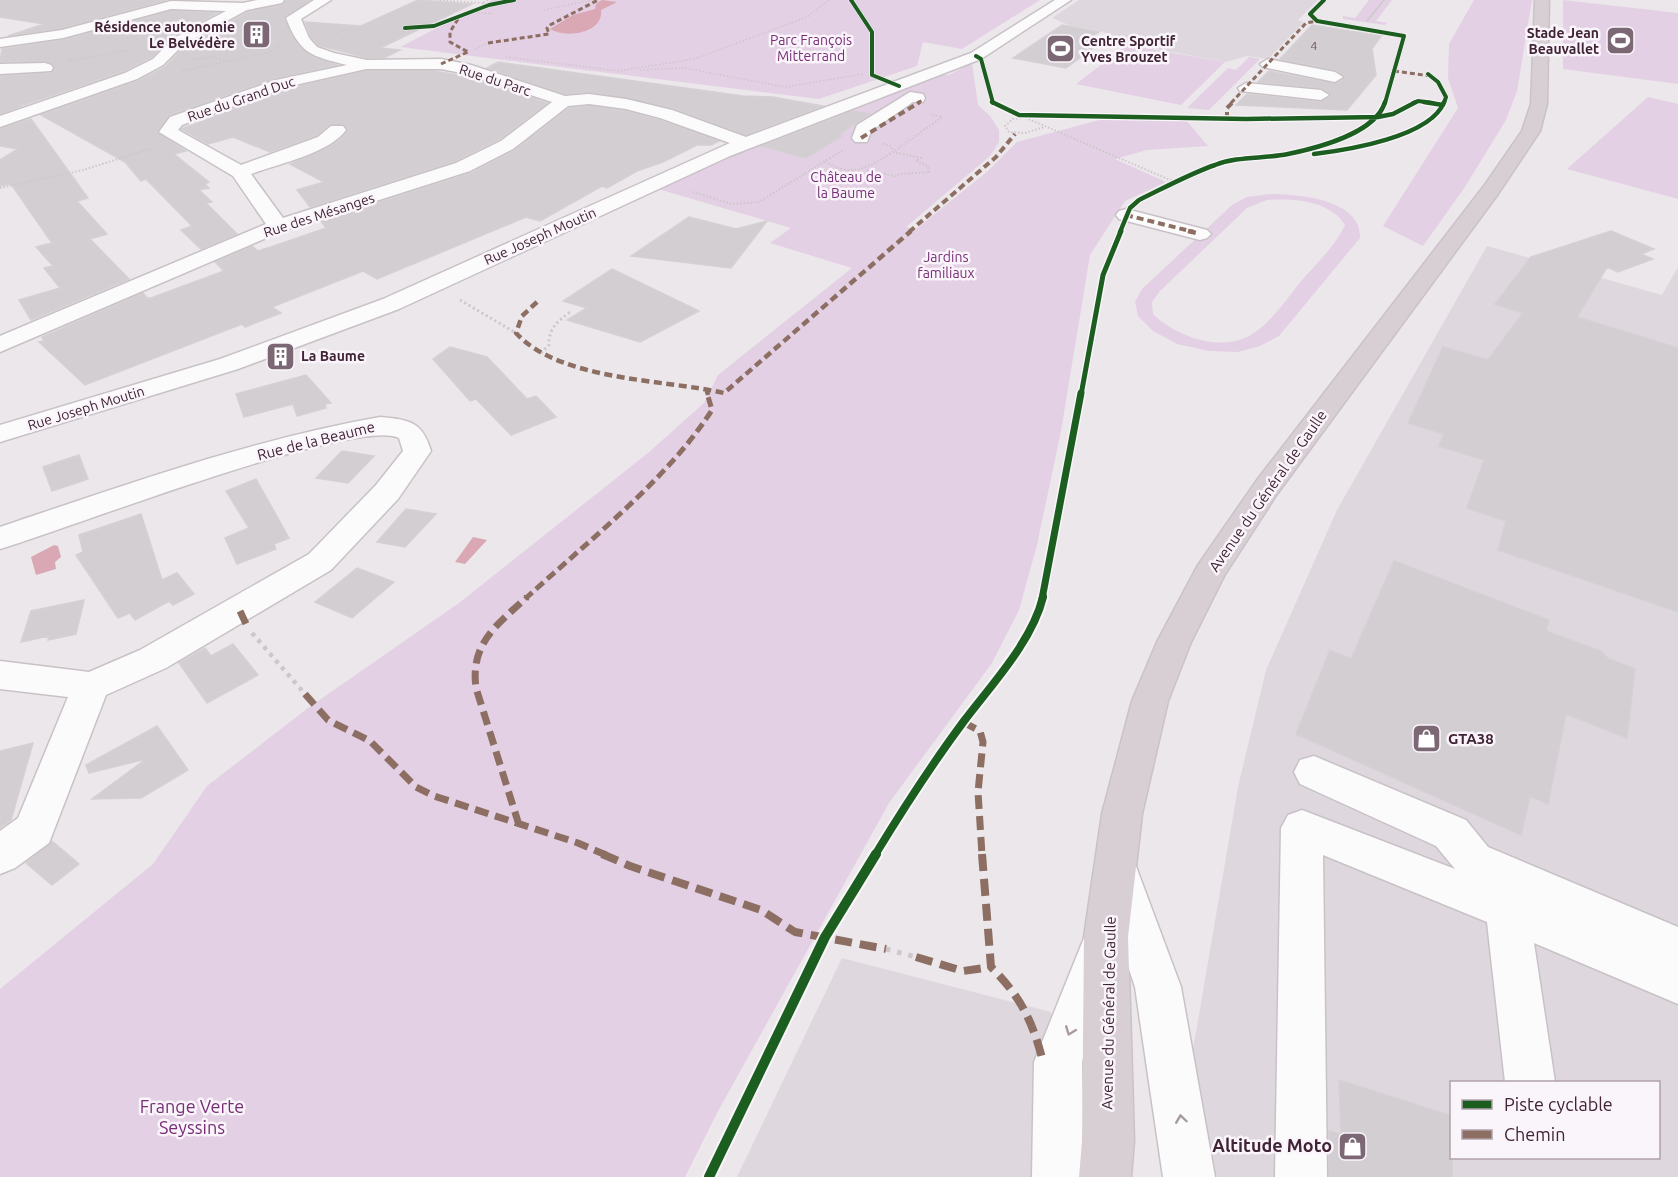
<svg xmlns="http://www.w3.org/2000/svg" width="1678" height="1177" font-family="Ubuntu,sans-serif">
  <rect width="100%" height="100%" fill="#ece7eb"/>
  <path fill="#dfd7de" fill-rule="evenodd" d="M 1079,0 L 1318,0 L 1298,20 L 1304,22 L 1268,59 L 1247,56 L 1226,62 L 1128,44 L 1101,31 L 1071,26 L 1052,18 Z
    M 1487,246 L 1662,295 L 1678,267 L 1678,1177 L 1169,1177 L 1167,1163 L 1195,1038 L 1238,787 L 1266,670 L 1337,510 ZM 1452,1082 L 1658,1082 L 1658,1158 L 1452,1158 Z
    M 842,958 L 1051,1012 L 1062,1177 L 737,1177 Z"/>
  <path fill="#e3d0e4" fill-rule="evenodd" d="M 492,0 L 1040,0 L 962,49 L 923,42 L 917,66 L 819,99 L 400,47 Z
    M 1369,0 L 1392,0 L 1376,21 L 1387,23 L 1385,25 L 1343,19 L 1343,16 L 1355,18 Z
    M 1474,0 L 1532,0 L 1517,91 L 1506,120 L 1465,187 L 1423,246 L 1383,226 L 1458,108 L 1448,78 L 1449,44 Z
    M 1563,0 L 1678,13 L 1678,84 L 1563,69 Z
    M 1127,45 L 1225,62 L 1181,105 L 1076,84 Z
    M 1249,57 L 1260,59 L 1209,110 L 1187,108 L 1228,68 L 1236,70 Z
    M 972,63 L 978,105 L 990,116 L 999,130 L 999,142 L 990,156 L 906,227 L 916,229 L 988,171 L 1017,142 L 1107,118 L 1186,120 L 1208,146 L 1147,150 L 1115,159 L 1166,182 L 1125,201 L 1090,255 L 1061,431 L 1037,545 L 1019,610 L 992,663 L 889,803 L 717,1113 L 685,1177 L 0,1177 L 0,989 L 153,864 L 207,786 L 308,708 L 459,603 L 648,453 L 704,403 L 718,375 L 852,268 L 770,243 L 791,228 L 658,189 L 743,150 L 941,74 L 949,75 Z
    M 1648,97 L 1678,104 L 1678,199 L 1567,169 Z
    M 1269,194 C 1297,194 1362,199 1360,238 L 1279,336 L 1260,346 L 1238,352 L 1209,351 L 1177,344 L 1153,331 L 1138,316 L 1135,302 L 1142,289 L 1232,205 L 1247,197 ZM 1267,200 C 1292,198 1330,200 1345,225 C 1336,245 1318,262 1303,279 C 1288,297 1273,320 1254,333 C 1223,354 1177,337 1153,314 L 1152,302 L 1160,291 L 1247,208 Z"/>
  <path fill="#daa8b4" d="M 602,0 L 617,2 L 601,10 C 604,33 566,39 550,29 L 573,15 L 595,9 L 596,4 Z
    M 473,537 L 487,540 L 465,564 L 455,562 Z
    M 54,545 L 58,546 L 61,557 L 55,562 L 56,569 L 36,575 L 31,557 Z"/>
  <path fill="#d3ced2" stroke="#d5d0d4" stroke-width="1.5" d="M 0,0 L 166,0 L 62,28 L 8,36 L 44,24 L 0,17 Z
    M 286,0 L 310,0 L 284,19 L 301,48 L 315,58 L 337,65 L 275,78 L 169,115 L 157,132 L 186,151 L 174,154 L 209,182 L 205,184 L 209,188 L 199,190 L 212,202 L 206,203 L 237,234 L 201,249 L 181,230 L 192,226 L 146,179 L 141,181 L 125,162 L 41,115 L 138,81 L 165,67 L 185,46 L 248,12 L 282,5 Z
    M 418,0 L 472,4 L 380,48 L 400,50 L 384,58 L 367,58 L 318,45 L 311,37 L 305,22 L 361,26 Z
    M 171,11 L 217,13 L 173,36 L 152,57 L 124,71 L 24,105 L 18,102 L 22,106 L 0,114 L 0,76 L 51,73 L 55,69 L 53,64 L 45,61 L 0,62 L 2,49 L 64,40 Z
    M 1062,25 L 1099,32 L 1091,37 L 1105,40 L 1066,68 L 1013,58 Z
    M 1312,25 L 1381,36 L 1372,49 L 1376,75 L 1347,110 L 1236,105 L 1247,94 L 1321,102 L 1330,97 L 1330,93 L 1321,88 L 1258,82 L 1269,71 L 1335,84 L 1344,79 L 1344,75 L 1335,70 L 1280,59 Z
    M 498,62 L 743,96 L 773,97 L 823,106 L 746,135 L 673,108 L 589,92 L 565,94 L 487,68 Z
    M 366,71 L 434,71 L 470,77 L 547,103 L 500,139 L 455,161 L 310,207 L 297,190 L 324,182 L 290,164 L 317,153 L 340,140 L 348,130 L 345,125 L 330,124 L 317,135 L 270,152 L 233,137 L 208,144 L 181,129 L 287,89 Z
    M 589,106 L 626,111 L 659,120 L 719,141 L 711,145 L 697,145 L 663,162 L 637,171 L 607,188 L 602,186 L 540,221 L 526,217 L 377,279 L 363,271 L 272,307 L 281,313 L 245,327 L 242,324 L 85,385 L 39,342 L 44,341 L 42,337 L 143,293 L 147,298 L 151,298 L 224,271 L 215,262 L 252,246 L 258,251 L 274,246 L 326,228 L 321,221 L 471,173 L 514,151 L 569,108 Z
    M 852,111 L 870,114 L 838,135 L 842,136 L 806,158 L 762,146 Z
    M 31,119 L 88,198 L 77,201 L 107,234 L 90,239 L 129,279 L 31,320 L 19,300 L 60,288 L 44,268 L 53,266 L 36,247 L 52,243 L 11,184 L 0,186 L 0,160 L 18,149 L 0,146 L 0,129 Z
    M 689,217 L 736,229 L 767,221 L 731,268 L 631,256 Z
    M 1611,231 L 1654,249 L 1641,254 L 1653,259 L 1618,272 L 1607,267 L 1577,317 L 1678,348 L 1678,612 L 1498,550 L 1506,521 L 1467,508 L 1484,460 L 1439,446 L 1444,434 L 1408,423 L 1443,347 L 1488,360 L 1523,313 L 1495,304 L 1531,257 Z
    M 612,269 L 699,311 L 640,342 L 567,320 L 587,308 L 563,301 Z
    M 450,347 L 487,357 L 527,399 L 536,396 L 556,417 L 511,435 L 476,399 L 470,401 L 433,359 Z
    M 306,375 L 331,403 L 325,404 L 326,408 L 297,416 L 293,404 L 244,417 L 236,394 Z
    M 342,451 L 374,456 L 348,483 L 316,478 Z
    M 79,455 L 88,479 L 52,491 L 43,467 Z
    M 256,479 L 289,538 L 274,544 L 276,549 L 237,564 L 225,538 L 249,528 L 226,491 Z
    M 406,509 L 436,514 L 405,547 L 377,542 Z
    M 141,514 L 162,580 L 177,573 L 194,594 L 173,605 L 169,601 L 135,620 L 130,613 L 118,618 L 76,555 L 83,552 L 79,535 Z
    M 1394,561 L 1549,620 L 1546,631 L 1600,651 L 1609,659 L 1635,669 L 1627,738 L 1566,714 L 1548,804 L 1530,796 L 1521,835 L 1296,734 L 1330,650 L 1351,659 Z
    M 357,568 L 394,582 L 352,618 L 315,602 Z
    M 84,600 L 76,634 L 48,640 L 49,636 L 21,642 L 31,611 Z
    M 233,644 L 258,675 L 207,703 L 179,663 L 205,648 L 211,656 Z
    M 157,726 L 188,770 L 141,798 L 92,799 L 146,759 L 89,773 L 86,765 Z
    M 33,743 L 11,820 L 0,828 L 0,751 Z
    M 52,841 L 79,864 L 52,885 L 26,863 Z
    M 1339,1080 L 1452,1116 L 1452,1177 L 1329,1177 L 1329,1131 L 1341,1134 Z"/>
  <g fill="none" stroke-linecap="round" stroke-linejoin="round">
    <defs>
      <path id="minor" d="M 257,0 L 284,0 L 282,3 L 247,10 L 184,44 L 163,65 L 137,79 L 0,127 L 0,116 L 125,73 L 153,59 L 174,38 L 226,11 L 171,9 L 63,38 L 0,47 L 0,39 L 62,30 L 171,1 L 243,3 Z
        M 314,0 L 331,0 L 301,19 L 309,38 L 317,47 L 334,53 L 367,60 L 441,59 L 471,65 L 565,96 L 589,94 L 626,99 L 672,110 L 746,137 L 971,53 L 1055,0 L 1071,0 L 981,59 L 730,156 L 399,309 L 238,369 L 0,442 L 0,425 L 220,359 L 383,299 L 730,143 L 660,118 L 626,109 L 589,104 L 568,106 L 513,149 L 470,171 L 285,230 L 0,352 L 0,336 L 266,224 L 233,176 L 159,132 L 170,117 L 276,80 L 347,65 C 311,56 300,54 286,18 ZM 366,69 L 441,69 L 467,74 L 552,102 L 501,141 L 456,163 L 283,218 L 251,174 C 278,164 330,153 346,130 L 343,126 L 331,126 L 318,137 L 241,165 L 178,130 L 182,125 L 286,87 Z
        M 1268,59 L 1335,72 L 1343,77 L 1335,82 L 1263,67 L 1260,64 Z
        M 45,63 L 51,65 L 53,68 L 51,71 L 0,74 L 0,64 Z
        M 1246,83 L 1321,90 L 1329,95 L 1321,100 L 1240,91 L 1238,88 Z
        M 910,92 L 923,94 L 925,98 L 923,102 L 913,102 L 871,131 L 867,142 L 855,142 L 852,138 L 857,125 Z
        M 1126,209 L 1207,230 L 1211,234 L 1207,238 L 1200,240 L 1119,219 L 1116,215 L 1119,211 Z
        M 380,417 C 410,420 422,421 431,451 L 398,499 L 331,570 L 166,668 L 106,695 L 49,843 L 15,868 L 0,874 L 0,831 L 18,818 L 68,697 L 0,689 L 0,661 L 89,672 L 140,650 L 309,554 L 376,485 L 403,451 L 399,438 C 358,416 62,531 0,549 L 0,527 C 125,485 250,440 380,417 Z
        M 1314,756 L 1466,820 L 1488,847 L 1678,927 L 1678,1004 L 1534,943 L 1555,1082 L 1505,1082 L 1487,922 L 1323,855 L 1327,1177 L 1275,1177 L 1281,828 L 1288,815 L 1302,810 L 1455,869 L 1436,846 L 1300,784 L 1294,772 L 1300,760 Z
        M 1116,848 L 1131,853 L 1181,987 L 1215,1177 L 1163,1177 L 1135,987 L 1095,867 L 1101,853 Z
        M 1100,931 L 1116,938 L 1123,953 L 1082,1062 L 1084,1177 L 1032,1177 L 1034,1062 L 1084,938 Z"/>
      <path id="major" d="M 1535,0 L 1549,0 L 1547,104 L 1540,131 L 1498,194 L 1277,494 L 1224,576 L 1191,642 L 1168,701 L 1142,814 L 1128,937 L 1134,1141 L 1131,1177 L 1079,1177 L 1082,1141 L 1084,937 L 1102,814 L 1132,701 L 1157,642 L 1198,565 L 1257,480 L 1484,186 L 1522,131 L 1531,104 Z"/>
    </defs>
    <use href="#minor" stroke="#c8c2c6" stroke-width="3"/>
    <use href="#major" stroke="#cac2c8" stroke-width="3"/>
    <path stroke="#cec6cb" stroke-width="1.5" stroke-dasharray="1.5 2" stroke-linecap="butt" d="M 436,0 L 482,3
      M 488,0 L 482,3 L 489,5
      M 544,10 L 592,0
      M 474,12 L 495,14
      M 333,34 L 350,28
      M 475,49 L 488,43
      M 506,57 L 619,71 L 694,59 L 807,17 L 829,0
      M 192,60 L 213,57 L 225,61
      M 67,61 L 130,50
      M 640,70 L 684,68 L 785,87 L 863,74
      M 182,71 L 270,52 L 281,44"/>
    <path stroke="#cec6cb" stroke-width="2" stroke-dasharray="1.5 2" stroke-linecap="butt" d="M 1019,115 L 1175,182
      M 1021,118 L 1013,119 L 1005,126 L 1009,132 L 1025,133 L 1044,127
      M 825,161 C 850,179 870,167 893,152 L 892,147 L 882,143
      M 867,170 L 895,176 C 902,172 919,174 929,172 L 928,166 L 916,161 L 921,158 L 893,152 L 942,117 L 930,114
      M 0,188 L 83,170 L 153,148
      M 693,192 L 732,204 L 759,202 L 843,150"/>
    <path stroke="#cec6cb" stroke-width="3" stroke-dasharray="2 3" stroke-linecap="butt" d="M 460,300 L 516,333
      M 541,353 L 549,345 C 548,329 558,321 570,312"/>
    <path stroke="#cec6cb" stroke-width="4.5" stroke-dasharray="4 5" stroke-linecap="butt" d="M 252,633 L 305,694"/>
    <path stroke="#cec6cb" stroke-width="5" stroke-dasharray="4.5 7" stroke-linecap="butt" d="M 886,949 L 916,957"/>
    <use href="#minor" fill="#fcfbfc" fill-rule="evenodd"/>
    <use href="#major" fill="#d7cfd4" fill-rule="evenodd"/>
    <path stroke="#cdc8cb" stroke-width="1.5" d="M 1367,21 L 1384,0"/>
    <path stroke="#8d6e63" stroke-width="3" stroke-dasharray="5 3" stroke-linecap="butt" d="M 458,19 L 450,32 L 450,42 L 468,52
      M 488,43 L 549,34 L 547,28 L 550,25 L 598,0
      M 441,64 L 468,52
      M 1394,71 L 1431,76
      M 917,103 L 923,100
      M 1231,103 L 1306,23 L 1317,21"/>
    <path stroke="#8d6e63" stroke-width="4" stroke-dasharray="7 4" stroke-linecap="butt" d="M 1227,119 L 1227,108 L 1233,102
      M 861,138 L 920,102
      M 1126,215 L 1194,232
      M 909,232 L 996,157 L 1015,134"/>
    <path stroke="#8d6e63" stroke-width="4.5" stroke-dasharray="8 4.5" stroke-linecap="butt" d="M 1188,231 L 1200,234
      M 537,302 L 522,316 L 516,333 C 560,381 663,379 724,393 L 911,231
      M 706,388 L 708,395"/>
    <path stroke="#8d6e63" stroke-width="5" stroke-dasharray="10 5" stroke-linecap="butt" d="M 525,599 C 586,543 668,479 712,410 L 707,393"/>
    <path stroke="#8d6e63" stroke-width="7" stroke-dasharray="14 7" stroke-linecap="butt" d="M 240,611 L 248,628
      M 305,694 L 328,720 L 370,741 L 416,787 L 434,796 L 578,843 L 606,855
      M 963,722 L 980,731 L 983,742 L 978,792 L 982,855
      M 519,825 L 476,688 C 470,643 497,625 527,597"/>
    <path stroke="#8d6e63" stroke-width="8" stroke-dasharray="17 8" stroke-linecap="butt" d="M 602,854 L 630,866 L 761,910 L 795,932 L 886,949
      M 982,854 L 991,967 C 1021,997 1033,1022 1043,1062
      M 916,957 L 963,971 L 991,967"/>
    <defs>
      <path id="cycleway-far5" d="M 851,0 L 872,32 L 872,75 L 899,86
        M 1324,0 L 1310,14 L 1317,21 L 1404,36 L 1385,103
        M 405,28 L 434,26 L 489,5 L 514,0
        M 976,56 L 981,59 L 993,103
        M 1428,74 L 1438,82 L 1446,97 L 1444,103
        M 1413,103 L 1418,101 L 1433,103"/>
      <path id="cycleway-far4" d="M 992,102 L 1019,115 L 1246,119 L 1378,117 L 1393,114 L 1416,102
        M 1424,102 L 1443,105
        M 1314,154 C 1347,150 1431,137 1444,102
        M 1120,232 L 1130,208 L 1139,200 C 1164,188 1189,174 1215,165 C 1238,156 1263,159 1288,154 C 1317,148 1376,133 1385,102"/>
      <path id="cycleway-far3" d="M 1081,395 L 1103,275 L 1121,231"/>
      <path id="cycleway-far2" d="M 1042,599 L 1081,393"/>
      <path id="cycleway-far1" d="M 875,855 C 903,809 932,764 964,721 C 991,685 1032,642 1043,597"/>
      <path id="cycleway" d="M 709,1177 L 825,937 L 876,854"/>
    </defs>
    <use href="#cycleway-far5" stroke="#faf5fa" stroke-width="5"/>
    <use href="#cycleway-far4" stroke="#faf5fa" stroke-width="7"/>
    <use href="#cycleway-far3" stroke="#faf5fa" stroke-width="8"/>
    <use href="#cycleway-far2" stroke="#faf5fa" stroke-width="10"/>
    <use href="#cycleway-far1" stroke="#faf5fa" stroke-width="12"/>
    <use href="#cycleway" stroke="#faf5fa" stroke-width="14"/>
    <use href="#cycleway-far5" stroke="#1b5e20" stroke-width="4"/>
    <use href="#cycleway-far4" stroke="#1b5e20" stroke-width="4.5"/>
    <use href="#cycleway-far3" stroke="#1b5e20" stroke-width="5"/>
    <use href="#cycleway-far2" stroke="#1b5e20" stroke-width="7"/>
    <use href="#cycleway-far1" stroke="#1b5e20" stroke-width="8"/>
    <use href="#cycleway" stroke="#1b5e20" stroke-width="10"/>
  </g>
  <defs><path id="oneway-chevron" d="M-2-3.5L2.5 0L-2 3.5" fill="none" stroke-width="1.6" stroke-linecap="round" stroke-linejoin="round" transform="scale(1.5)"/></defs>
  <g stroke="#a79aa3">
    <use href="#oneway-chevron" transform="translate(1070 1031) rotate(111)"/>
    <use href="#oneway-chevron" transform="translate(1181 1119) rotate(-98)"/>
  </g>
  <defs>
    <symbol id="building-square" viewBox="-11 -11 22 22"><rect x="-9" y="-9" width="18" height="18" rx="4" fill="#7c6875" stroke="#faf5fa"/><path d="M-4-6H4V6H1V3H-1V6H-4ZM-2.5-4.3h1.7v1.8h-1.7ZM.8-4.3h1.7v1.8H.8ZM-2.5-1h1.7V.8h-1.7ZM.8-1h1.7V.8H.8Z" fill="#fff"/></symbol>
    <symbol id="stadium-square" viewBox="-11 -11 22 22"><rect x="-9" y="-9" width="18" height="18" rx="4" fill="#7c6875" stroke="#faf5fa"/><path d="M0-5a6.5 5 0 1 0 0 10a6.5 5 0 1 0 0-10ZM-3.5-1.8h7v3.6h-7Z" fill="#fff"/></symbol>
    <symbol id="shop-square" viewBox="-11 -11 22 22"><rect x="-9" y="-9" width="18" height="18" rx="4" fill="#7c6875" stroke="#faf5fa"/><path d="M-5-2.5h2.3a2.7 3.5 0 0 1 5.4 0H5L5.5 6h-11ZM-1.5-2.5h3a1.5 2.3 0 0 0-3 0Z" fill="#fff"/></symbol>
  </defs>
  <g fill-rule="evenodd">
    <use href="#building-square" x="240" y="18" width="33" height="33"/>
    <use href="#stadium-square" x="1604" y="24" width="33" height="33"/>
    <use href="#stadium-square" x="1044" y="32" width="33" height="33"/>
    <use href="#building-square" x="264" y="340" width="33" height="33"/>
    <use href="#shop-square" x="1410" y="722" width="33" height="33"/>
    <use href="#shop-square" x="1336" y="1130" width="33" height="33"/>
  </g>
  <g text-anchor="middle" stroke-width="5" stroke-linejoin="round" paint-order="stroke">
    <g font-size="12" fill="#66505e">
      <text x="1314" y="50">4</text>
    </g>
    <g font-size="14" font-weight="bold" fill="#402336" stroke="#faf5fa" text-anchor="end">
      <text x="235" y="32">Résidence autonomie<tspan x="235" dy="16">Le Belvédère</tspan></text>
      <text x="1599" y="38">Stade Jean<tspan x="1599" dy="16">Beauvallet</tspan></text>
      <text x="1081" y="46" text-anchor="start">Centre Sportif<tspan x="1081" dy="16">Yves Brouzet</tspan></text>
      <text x="301" y="361" text-anchor="start">La Baume</text>
    </g>
    <g font-size="14" fill="#782d77" stroke="#faf5fa">
      <text x="811" y="45">Parc François<tspan x="811" dy="16">Mitterrand</tspan></text>
      <text x="846" y="182">Château de<tspan x="846" dy="16">la Baume</tspan></text>
      <text x="946" y="262">Jardins<tspan x="946" dy="16">familiaux</tspan></text>
    </g>
    <g font-size="14" fill="#402336" stroke="#faf5fa">
      <text transform="translate(495 80) rotate(18)" y="5">Rue du Parc</text>
      <text transform="translate(241 99) rotate(-19)" y="5">Rue du Grand Duc</text>
      <text transform="translate(319 215) rotate(-18)" y="5">Rue des Mésanges</text>
      <text transform="translate(540 236) rotate(-24)" y="5">Rue Joseph Moutin</text>
      <text transform="translate(86 408) rotate(-17)" y="5">Rue Joseph Moutin</text>
    </g>
    <g font-size="15" fill="#402336" stroke="#faf5fa">
      <text transform="translate(316 441) rotate(-14)" y="5">Rue de la Beaume</text>
      <text transform="translate(1268 491) rotate(-55)" y="5">Avenue du Général de Gaulle</text>
      <text transform="translate(1109 1013) rotate(-89)" y="5">Avenue du Général de Gaulle</text>
    </g>
    <g font-size="15" font-weight="bold" fill="#402336" stroke="#faf5fa" text-anchor="start">
      <text x="1448" y="744">GTA38</text>
    </g>
    <g font-size="18" fill="#782d77" stroke="#faf5fa">
      <text x="192" y="1113">Frange Verte<tspan x="192" dy="21">Seyssins</tspan></text>
    </g>
    <g font-size="18" font-weight="bold" fill="#402336" stroke="#faf5fa" text-anchor="end">
      <text x="1332" y="1152">Altitude Moto</text>
    </g>
  </g>
  <rect x="1450" y="1081" width="210" height="78" fill="#faf5fa" stroke="#b0a1ac" stroke-width="1.5"/>
  <rect x="1462" y="1100" width="30" height="9" fill="#1b5e20" stroke="#b0a1ac" stroke-width="1.5"/>
  <text x="1504" y="1111" font-size="18" fill="#402336">Piste cyclable</text>
  <rect x="1462" y="1130" width="30" height="9" fill="#8d6e63" stroke="#b0a1ac" stroke-width="1.5"/>
  <text x="1504" y="1141" font-size="18" fill="#402336">Chemin</text>
</svg>
